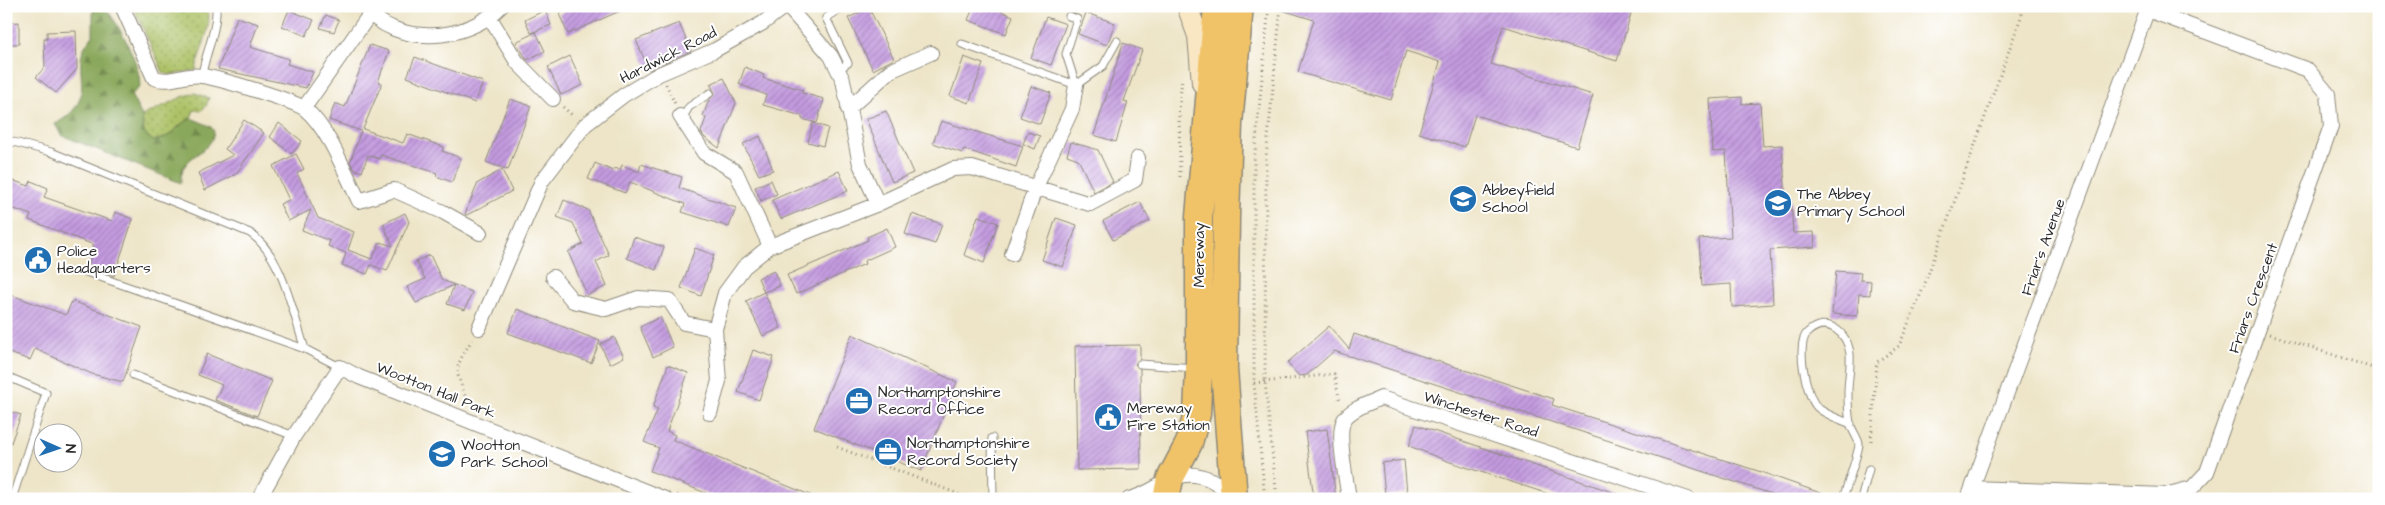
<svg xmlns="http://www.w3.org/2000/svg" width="2385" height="505" font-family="'Architects Daughter',sans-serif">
  <defs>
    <pattern id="grass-dots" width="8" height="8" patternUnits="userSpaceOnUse" patternTransform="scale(1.25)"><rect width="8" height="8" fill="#adc267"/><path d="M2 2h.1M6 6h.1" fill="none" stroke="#8d9e55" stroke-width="1.8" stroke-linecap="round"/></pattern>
    <pattern id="forest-firs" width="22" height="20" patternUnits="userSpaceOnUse" patternTransform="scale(1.25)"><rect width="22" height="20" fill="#8aa85c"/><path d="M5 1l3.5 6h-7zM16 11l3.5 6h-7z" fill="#71894c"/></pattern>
    <pattern id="building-hatch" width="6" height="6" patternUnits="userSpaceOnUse" patternTransform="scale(1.25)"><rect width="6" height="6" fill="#c49be0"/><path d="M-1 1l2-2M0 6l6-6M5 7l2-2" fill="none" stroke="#9f7fb6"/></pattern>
  </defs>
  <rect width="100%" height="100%" fill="#fff"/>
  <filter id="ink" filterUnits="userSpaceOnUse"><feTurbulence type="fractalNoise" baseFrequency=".02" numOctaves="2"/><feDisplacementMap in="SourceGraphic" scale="10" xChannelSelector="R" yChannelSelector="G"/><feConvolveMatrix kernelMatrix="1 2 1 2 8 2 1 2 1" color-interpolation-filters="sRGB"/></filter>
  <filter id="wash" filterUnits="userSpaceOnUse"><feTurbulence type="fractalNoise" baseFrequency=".0096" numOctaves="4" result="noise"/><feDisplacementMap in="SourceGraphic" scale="20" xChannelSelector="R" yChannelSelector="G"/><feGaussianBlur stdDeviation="1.12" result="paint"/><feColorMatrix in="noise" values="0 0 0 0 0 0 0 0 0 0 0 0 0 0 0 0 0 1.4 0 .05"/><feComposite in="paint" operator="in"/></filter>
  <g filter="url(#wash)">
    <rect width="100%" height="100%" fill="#eee5c8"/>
    <path fill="url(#grass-dots)" stroke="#6c7649" d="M 133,6 L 207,6 C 214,26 199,50 196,70 L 169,75 L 163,72 Z
      M 195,93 L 209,98 L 206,106 L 201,111 L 194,110 L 191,118 C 174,127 173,138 153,141 L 144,133 L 142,116 L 182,97 Z"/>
    <path fill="url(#forest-firs)" stroke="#5a6a44" d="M 93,6 L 104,7 C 119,23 141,65 140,87 L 131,95 L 142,116 L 144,133 L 153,141 C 173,138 174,127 191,118 L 210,126 L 214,131 C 213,155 179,153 181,183 L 61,135 L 55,124 C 106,97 62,65 93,36 Z"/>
    <g id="blocks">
      <path fill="url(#building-hatch)" d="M 577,6 L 631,6 L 568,34 L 559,14 Z
        M 974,6 L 988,6 L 1013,16 L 1006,34 L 968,20 Z
        M 1280,6 L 1619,6 L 1632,10 L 1617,61 L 1503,26 L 1491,64 L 1593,95 L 1577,147 L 1475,115 L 1465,147 L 1419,133 L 1440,62 L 1406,51 L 1391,100 L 1298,72 L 1314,20 L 1279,9 Z
        M 869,8 L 894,59 L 873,70 L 848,18 Z
        M 289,10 L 314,20 L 306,36 L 282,26 Z
        M 545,10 L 551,25 L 531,33 L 525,20 Z
        M 1086,13 L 1115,23 L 1107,45 L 1078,34 Z
        M 326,15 L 339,20 L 334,32 L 320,28 Z
        M 237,17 L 258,24 L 250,47 L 289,59 L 287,64 L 313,72 L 306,88 L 218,69 Z
        M 1046,17 L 1066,24 L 1051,65 L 1031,58 Z
        M 19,22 L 19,44 L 6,44 L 6,23 Z
        M 679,23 L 691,51 L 649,70 L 636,40 Z
        M 76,31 L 77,69 L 56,93 L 36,77 L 45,67 L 44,39 L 47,39 L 47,32 Z
        M 536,32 L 545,51 L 527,60 L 516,42 Z
        M 1123,43 L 1142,50 L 1124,101 L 1128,102 L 1116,142 L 1094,135 Z
        M 370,45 L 389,51 L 378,82 L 382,83 L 363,129 L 403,143 L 407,134 L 444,147 L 442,151 L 461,158 L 452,182 L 436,176 L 437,173 L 381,155 L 380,159 L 368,155 L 362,172 L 354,169 L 350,162 L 361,131 L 329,120 L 335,103 L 345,107 Z
        M 570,56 L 583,85 L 561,95 L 548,67 Z
        M 415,57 L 483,82 L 475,103 L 407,77 Z
        M 964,57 L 983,64 L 969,103 L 950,96 Z
        M 745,67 L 764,75 L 763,78 L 803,90 L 802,93 L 824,99 L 817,123 L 802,119 L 802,116 L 763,105 L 766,95 L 739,84 Z
        M 724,78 L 736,103 L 719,148 L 704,137 L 701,132 L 706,118 L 703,116 L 709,100 L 715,93 L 710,84 Z
        M 1031,86 L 1051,93 L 1040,124 L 1020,117 Z
        M 1742,97 L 1742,104 L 1760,103 L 1763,146 L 1782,145 L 1786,200 L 1791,200 L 1793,233 L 1814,232 L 1815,247 L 1770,250 L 1773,304 L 1732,307 L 1731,284 L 1702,286 L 1699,239 L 1731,237 L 1726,151 L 1713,152 L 1710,99 Z
        M 510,99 L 531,106 L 508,170 L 486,162 Z
        M 886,111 L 913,173 L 892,182 L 866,119 Z
        M 244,120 L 264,133 L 236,174 L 205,190 L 198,173 L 233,155 L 225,149 Z
        M 941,121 L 1023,146 L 1016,167 L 964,149 L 962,153 L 933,143 Z
        M 279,123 L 302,141 L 292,154 L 270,137 Z
        M 813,123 L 828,128 L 823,146 L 808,142 Z
        M 1028,132 L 1040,136 L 1035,149 L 1023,144 Z
        M 760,136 L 773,170 L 759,175 L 743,144 Z
        M 1071,142 L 1098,150 L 1113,182 L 1094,192 L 1078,159 L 1067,155 Z
        M 296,154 L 304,169 L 297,173 L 318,218 L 354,232 L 348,250 L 372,259 L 380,242 L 393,246 L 383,224 L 405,213 L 409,222 L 387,271 L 371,265 L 367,274 L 342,265 L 346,253 L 328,246 L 330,241 L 302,230 L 311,210 L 288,221 L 280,204 L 289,200 L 273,166 Z
        M 595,163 L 613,171 L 615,168 L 620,170 L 622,165 L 639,172 L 641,164 L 682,177 L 679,188 L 736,208 L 729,227 L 682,212 L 685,204 L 630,182 L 625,193 L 588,179 Z
        M 502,170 L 512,191 L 467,215 L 465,214 L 478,183 Z
        M 839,171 L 848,191 L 781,219 L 772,200 Z
        M 6,178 L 29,186 L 31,181 L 48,188 L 44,197 L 112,221 L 115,212 L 133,219 L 114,276 L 88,267 L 94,245 L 29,220 L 31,215 L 6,206 Z
        M 771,180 L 777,194 L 761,201 L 755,187 Z
        M 564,200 L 588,210 L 609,255 L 596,262 L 607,286 L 587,295 L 568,252 L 583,244 L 573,223 L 557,217 Z
        M 1140,202 L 1150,221 L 1113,240 L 1103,221 Z
        M 912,214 L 942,224 L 935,244 L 905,234 Z
        M 978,216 L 998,223 L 984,263 L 964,255 Z
        M 1056,218 L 1077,225 L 1063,267 L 1042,260 Z
        M 887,228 L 895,247 L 864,261 L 865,264 L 796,294 L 787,275 L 868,240 L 867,237 Z
        M 634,237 L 664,247 L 656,270 L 627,258 Z
        M 695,248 L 714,255 L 701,296 L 681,288 Z
        M 430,255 L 442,280 L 472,292 L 465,310 L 447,304 L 454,285 L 416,303 L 407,287 L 425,279 L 416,261 Z
        M 774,271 L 780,286 L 764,292 L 758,278 Z
        M 1836,271 L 1861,273 L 1860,280 L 1871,281 L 1870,295 L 1859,294 L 1857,316 L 1832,314 Z
        M 764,292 L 781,328 L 763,336 L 746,301 Z
        M 6,293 L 66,315 L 72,301 L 142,327 L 123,382 L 92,374 L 35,349 L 30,360 L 6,352 Z
        M 517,309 L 600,341 L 591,363 L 508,333 Z
        M 660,317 L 673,347 L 653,357 L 640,327 Z
        M 1329,326 L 1349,349 L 1354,334 L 1554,399 L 1552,405 L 1758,471 L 1832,497 L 1832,499 L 1787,499 L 1334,351 L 1307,375 L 1299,376 L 1287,363 Z
        M 852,334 L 957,382 L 921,471 L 814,428 Z
        M 614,337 L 624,357 L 610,364 L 600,344 Z
        M 1140,345 L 1140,359 L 1135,364 L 1140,369 L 1141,469 L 1077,470 L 1075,346 Z
        M 753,350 L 774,357 L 759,400 L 738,392 Z
        M 207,354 L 272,381 L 257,416 L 215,400 L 222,385 L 198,375 Z
        M 668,365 L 688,373 L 667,431 L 675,435 L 673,440 L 820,499 L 721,499 L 650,471 L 659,448 L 644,442 L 658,409 L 653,407 Z
        M 6,410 L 21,415 L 8,451 L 6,451 Z
        M 1416,425 L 1624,496 L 1624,499 L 1564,499 L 1450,462 L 1409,446 Z
        M 1327,429 L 1336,499 L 1314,499 L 1305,432 Z
        M 1404,460 L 1407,493 L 1385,496 L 1382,463 Z"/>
    </g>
  </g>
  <g filter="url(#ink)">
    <use href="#blocks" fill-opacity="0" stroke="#8c887a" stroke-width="1"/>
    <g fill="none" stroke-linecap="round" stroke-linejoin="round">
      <defs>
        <path id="lane" d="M 1069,16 L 1077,19 L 1066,54 L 1076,85
          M 962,44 L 1076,85
          M 838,70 L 848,63 L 826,18 L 845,6
          M 202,75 C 205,54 217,31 216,10
          M 1076,85 L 1103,66 L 1117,41
          M 682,119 L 689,107 L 710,93
          M 6,140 L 51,152 L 250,233 C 283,256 292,311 305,349
          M 86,272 L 305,349 L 340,367
          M 1140,364 L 1195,368
          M 133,375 L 294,436
          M 6,376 L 46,393 L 12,499
          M 992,438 L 993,499
          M 1843,499 C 1846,488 1859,452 1859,444 C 1858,438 1853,432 1851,426 C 1848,417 1848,402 1848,392 C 1848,380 1851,367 1850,354 C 1848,333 1827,315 1808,332 C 1795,343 1806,396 1817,407 C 1825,415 1840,419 1851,424
          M 1861,499 L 1869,469"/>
        <path id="street" d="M 122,6 L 154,78 C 172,84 185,73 202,76 C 218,78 295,101 305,109 C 329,129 345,173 359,201 L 394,190 L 443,212 L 480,233
          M 364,6 C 395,48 468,42 501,6
          M 787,6 L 831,56 L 843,80 L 860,164 L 878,204
          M 490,18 L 517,62 L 553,99
          M 304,108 L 370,14
          M 848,109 L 890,71 L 931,53
          M 680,116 L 704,153 L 736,172 L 770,246
          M 1012,254 L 1035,189 L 1072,109 L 1076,85
          M 553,277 L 573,301 L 606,309 L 638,298 L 669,300 L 684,323 L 715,329
          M 479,328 L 542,181 L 585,125 L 624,95 L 659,74 L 715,50 L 763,23 L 785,6
          M 710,413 L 719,381 L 715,329 L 725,293 L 744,267 L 770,246 L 878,204 L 953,169 L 972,168 L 1090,204 L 1135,180 L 1138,158
          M 1972,488 L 2165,495 L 2192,488 L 2207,472 L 2331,126 L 2328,94 L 2308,70 L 2148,10
          M 6,498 L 9,499
          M 259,499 L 294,436 L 340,367 L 359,377 L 665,499
          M 1129,499 C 1161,492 1175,463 1211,480 C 1220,484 1226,489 1230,498
          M 1349,499 C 1347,482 1336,434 1344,420 C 1350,409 1370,403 1381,398 L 1688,499
          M 1968,499 L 2149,6"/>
        <path id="secondary" d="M 1187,6 L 1198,36 L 1202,83"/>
        <path id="highway" d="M 1166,499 L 1170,479 L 1189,443 L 1197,414 L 1199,368 L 1199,217 L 1217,6
          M 1234,499 L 1224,369 L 1226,218 L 1229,124 L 1240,6"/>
      </defs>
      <use href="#lane" stroke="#8c887a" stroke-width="9"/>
      <use href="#street" stroke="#8c887a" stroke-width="16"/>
      <use href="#secondary" stroke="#8c887a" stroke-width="22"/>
      <use href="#highway" stroke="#8c887a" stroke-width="29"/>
      <path stroke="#8c887a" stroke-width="3" stroke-dasharray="1 4" stroke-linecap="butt" d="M 666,84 L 675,104
        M 563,107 L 573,116
        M 1180,177 L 1179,111 L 1182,78
        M 2270,334 L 2379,370
        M 1254,383 L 1334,374 L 1340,402
        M 468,405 C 457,368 450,375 472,340
        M 1871,441 L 1877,362 L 1899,346 L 1924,286 L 2025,6
        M 837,447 L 971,499
        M 677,495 L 686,499
        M 1265,499 L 1254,383 L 1254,161 L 1269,6
        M 1277,499 L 1265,382 L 1266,158 L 1281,6"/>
      <use href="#lane" stroke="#fff" stroke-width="7"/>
      <use href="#street" stroke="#fff" stroke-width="14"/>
      <use href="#secondary" stroke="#f9e7c3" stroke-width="20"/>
      <use href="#highway" stroke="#f1c369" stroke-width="26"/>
    </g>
  </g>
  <defs>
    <symbol id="school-disc" viewBox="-11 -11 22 22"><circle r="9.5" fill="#1f6fb2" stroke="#fff"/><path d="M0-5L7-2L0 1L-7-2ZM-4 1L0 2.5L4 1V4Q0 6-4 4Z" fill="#fff"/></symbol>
    <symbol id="civic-disc" viewBox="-11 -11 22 22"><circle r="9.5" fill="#1f6fb2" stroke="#fff"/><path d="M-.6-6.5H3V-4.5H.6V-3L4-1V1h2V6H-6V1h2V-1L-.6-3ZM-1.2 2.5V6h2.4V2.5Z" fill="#fff"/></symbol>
    <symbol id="office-disc" viewBox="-11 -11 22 22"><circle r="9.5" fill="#1f6fb2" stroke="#fff"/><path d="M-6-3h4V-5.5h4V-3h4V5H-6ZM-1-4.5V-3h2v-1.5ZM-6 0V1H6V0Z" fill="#fff"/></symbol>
  </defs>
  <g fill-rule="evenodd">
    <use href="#school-disc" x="1447" y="183" width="32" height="32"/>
    <use href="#school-disc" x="1762" y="187" width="32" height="32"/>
    <use href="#civic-disc" x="22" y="244" width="32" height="32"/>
    <use href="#office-disc" x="843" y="385" width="32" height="32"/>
    <use href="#civic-disc" x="1092" y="401" width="32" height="32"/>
    <use href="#office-disc" x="872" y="436" width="32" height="32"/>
    <use href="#school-disc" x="426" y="438" width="32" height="32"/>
  </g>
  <g text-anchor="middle" stroke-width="4" stroke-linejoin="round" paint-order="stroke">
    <g font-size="15" fill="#2b2b2b" stroke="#fff">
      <text transform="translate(668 55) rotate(-27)" y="5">Hardwick Road</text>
      <text transform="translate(2043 247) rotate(-70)" y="5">Friar's Avenue</text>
      <text transform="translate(1199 255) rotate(-90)" y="5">Mereway</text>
      <text transform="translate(2253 298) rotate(-70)" y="5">Friars Crescent</text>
      <text transform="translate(436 390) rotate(22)" y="5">Wootton Hall Park</text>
      <text transform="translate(1481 414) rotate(18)" y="5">Winchester Road</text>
    </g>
    <g font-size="15" fill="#2b2b2b" stroke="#fff" text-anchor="start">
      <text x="1482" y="195">Abbeyfield<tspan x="1482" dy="17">School</tspan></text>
      <text x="1797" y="199">The Abbey<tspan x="1797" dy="17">Primary School</tspan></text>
      <text x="57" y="256">Police<tspan x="57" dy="17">Headquarters</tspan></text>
      <text x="878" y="397">Northamptonshire<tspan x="878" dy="17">Record Office</tspan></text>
      <text x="1127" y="413">Mereway<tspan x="1127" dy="17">Fire Station</tspan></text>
      <text x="907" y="448">Northamptonshire<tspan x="907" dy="17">Record Society</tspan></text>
      <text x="461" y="450">Wootton<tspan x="461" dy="17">Park School</tspan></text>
    </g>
  </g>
  <rect width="2385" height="505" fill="none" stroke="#fff" stroke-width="25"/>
  <g transform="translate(58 448) rotate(92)"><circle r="24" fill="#ffffff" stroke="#aaaaaa"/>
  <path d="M0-4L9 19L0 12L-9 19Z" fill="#1f6fb2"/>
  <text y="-8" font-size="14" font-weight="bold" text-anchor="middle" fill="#2b2b2b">N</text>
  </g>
</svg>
